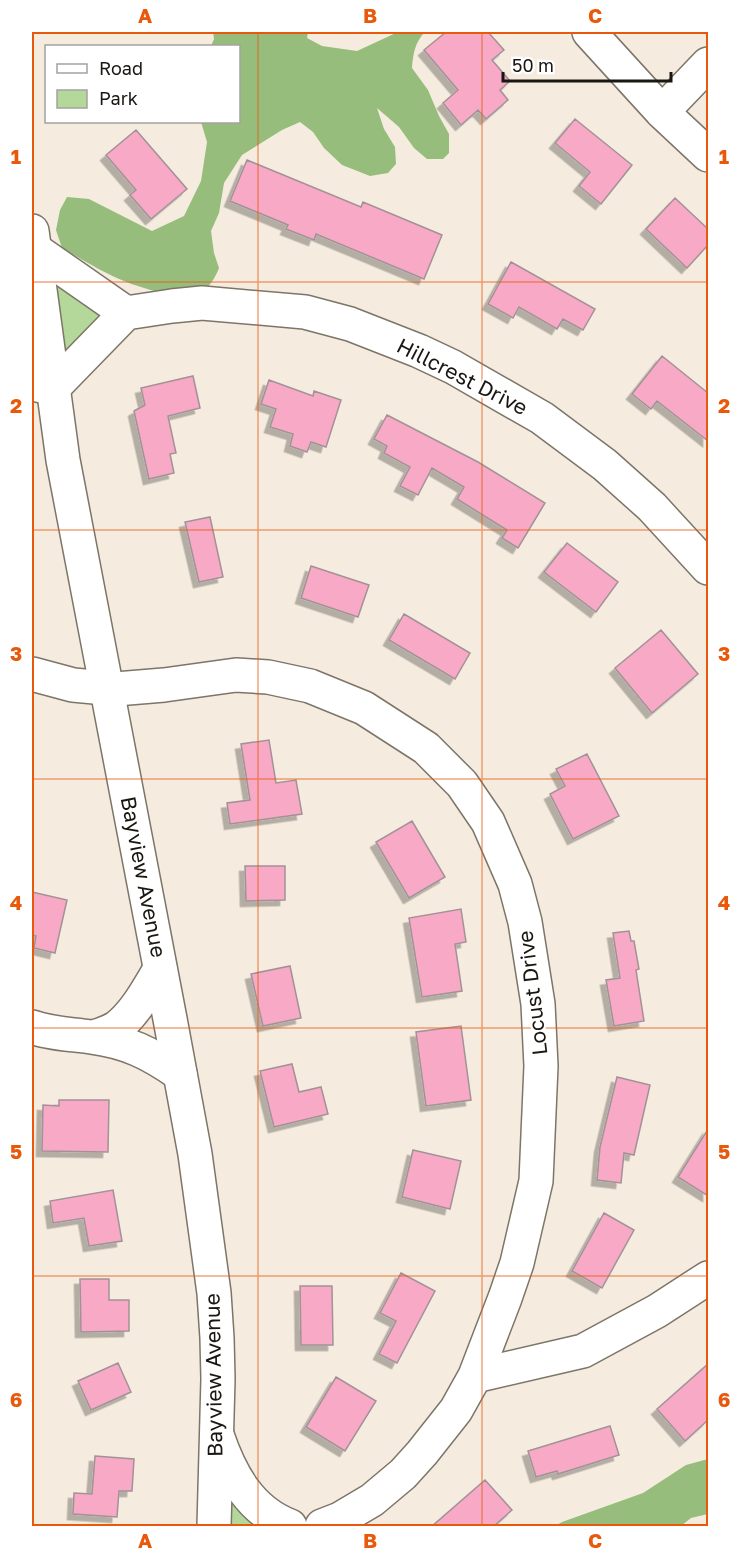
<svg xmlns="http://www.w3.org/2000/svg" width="740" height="1558" font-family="'Golos Text',sans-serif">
  <defs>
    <filter id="shadow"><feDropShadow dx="-5.5" dy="5.5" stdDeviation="0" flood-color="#0004"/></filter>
  </defs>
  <rect width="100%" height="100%" fill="#f5ecdf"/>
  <path fill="#b3d899" d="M 39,257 L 121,314 L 56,378 Z
    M 219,1453 L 282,1526 L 218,1526 Z"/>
  <path fill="#97bd7c" d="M 213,32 L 308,32 L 307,38 L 322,46 L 357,51 L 398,32 L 425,32 C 415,42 413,54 412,68 L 428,90 L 439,116 L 449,134 L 449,153 L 443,159 L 427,159 L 414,148 L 399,127 L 377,108 L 384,129 L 395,147 L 396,164 L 388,173 L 370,176 L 342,165 L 324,148 L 313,132 L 300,122 L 282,130 L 242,155 L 224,183 L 219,213 L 211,231 L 214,253 L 219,268 C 215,278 210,287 200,293 C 185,302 141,288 124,281 C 103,273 82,259 62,248 L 56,230 L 60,210 L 67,197 L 89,199 L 152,231 L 184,216 L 201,181 L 207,142 L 201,122 L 238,122 L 238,46 L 211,46 L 214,39 Z
    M 708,1459 L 708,1514 L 691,1518 L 681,1526 L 555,1526 L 562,1522 L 643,1493 L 686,1465 Z"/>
  <path fill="#f7a9c5" stroke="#a29297" stroke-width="1.5" filter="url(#shadow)" d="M 446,32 L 488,32 L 504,50 L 492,60 L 510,81 L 500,90 L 508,100 L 486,119 L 478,110 L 461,125 L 443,103 L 458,90 L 424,50 Z
    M 575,119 L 632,165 L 601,204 L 579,186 L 590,172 L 555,143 Z
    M 136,130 L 187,189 L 151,219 L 130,195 L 136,190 L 106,155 Z
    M 247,160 L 361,207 L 363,202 L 442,235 L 424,279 L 316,234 L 314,240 L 286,229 L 288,225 L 230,201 Z
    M 675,198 L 708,229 L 708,245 L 687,268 L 646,229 Z
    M 511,262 L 595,309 L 583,330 L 563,319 L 557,329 L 519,307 L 513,318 L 488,304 Z
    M 662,356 L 708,393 L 708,441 L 657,401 L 651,409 L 632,394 Z
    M 193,376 L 200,408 L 168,416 L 176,453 L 170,454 L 174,473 L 149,479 L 134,411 L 145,405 L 141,388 Z
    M 269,380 L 313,396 L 314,391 L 341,400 L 326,447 L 311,442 L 307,452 L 290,446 L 293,434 L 270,427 L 276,409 L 261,404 Z
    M 387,415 L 478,462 L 545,503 L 518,548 L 502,538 L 507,530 L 457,499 L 464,487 L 432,468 L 418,495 L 400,486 L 410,467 L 384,453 L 387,446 L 374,439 Z
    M 210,517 L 223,577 L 199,582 L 185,522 Z
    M 567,543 L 618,582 L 596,612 L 544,572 Z
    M 311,566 L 369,585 L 358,617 L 301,598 Z
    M 404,614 L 470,653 L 455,679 L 389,640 Z
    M 661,630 L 698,674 L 652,713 L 615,668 Z
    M 269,740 L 276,783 L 296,780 L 302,814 L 230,824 L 227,803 L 250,800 L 241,744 Z
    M 587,754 L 619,816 L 573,839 L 550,794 L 565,786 L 556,769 Z
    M 412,821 L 445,877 L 409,898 L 376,842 Z
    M 245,866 L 285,866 L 285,900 L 246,901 Z
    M 32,892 L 67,900 L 55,953 L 34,948 L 36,936 L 32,935 Z
    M 461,909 L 466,942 L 455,944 L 462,991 L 422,997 L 409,918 Z
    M 629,931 L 631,941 L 634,941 L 639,969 L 636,970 L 644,1021 L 614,1026 L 606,980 L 620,978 L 613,933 Z
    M 290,966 L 301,1018 L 263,1026 L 251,974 Z
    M 461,1026 L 471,1100 L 426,1106 L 416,1032 Z
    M 292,1064 L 299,1092 L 321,1087 L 328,1114 L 274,1127 L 260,1071 Z
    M 617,1077 L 650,1085 L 634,1155 L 624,1153 L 621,1183 L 597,1180 L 600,1147 Z
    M 59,1100 L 109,1100 L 108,1152 L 42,1151 L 43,1105 L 59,1106 Z
    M 708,1129 L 708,1196 L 678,1177 Z
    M 413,1150 L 461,1161 L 450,1209 L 402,1197 Z
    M 113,1190 L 122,1241 L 89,1246 L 84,1218 L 53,1223 L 50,1201 Z
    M 604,1213 L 634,1230 L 602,1288 L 572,1271 Z
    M 401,1273 L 435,1291 L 397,1363 L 379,1354 L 396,1321 L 380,1313 Z
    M 80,1279 L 109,1279 L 109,1300 L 129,1300 L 129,1331 L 81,1332 Z
    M 300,1286 L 332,1286 L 333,1345 L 301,1345 Z
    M 118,1363 L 131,1392 L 91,1410 L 78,1381 Z
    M 708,1364 L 708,1420 L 685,1441 L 657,1409 Z
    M 336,1377 L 376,1401 L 345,1451 L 306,1427 Z
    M 610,1426 L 619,1455 L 558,1474 L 557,1471 L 536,1477 L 528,1451 Z
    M 95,1456 L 134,1459 L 132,1491 L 119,1491 L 117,1517 L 73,1514 L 74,1493 L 92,1494 Z
    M 485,1480 L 512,1510 L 493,1527 L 431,1527 Z"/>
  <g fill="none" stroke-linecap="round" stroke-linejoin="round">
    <defs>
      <path id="minor" d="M 589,32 L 662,112 L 708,155
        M 662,112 L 708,64
        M 34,249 L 126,313
        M 32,384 L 53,388 L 126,313 L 172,306 L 202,303 L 305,312 L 350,324 L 419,351 L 453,367 L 542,418 L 605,465 L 652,507 L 708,568
        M 32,674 L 73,685 L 116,689 L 164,685 L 236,675 L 268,677 L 310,686 L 364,708 L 426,748 L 462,784 L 488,822 L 515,884 L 525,922 L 538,1004 L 541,1066 L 536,1181 L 517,1263 L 505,1298 L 475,1376 L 456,1410 L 422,1453 L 403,1474 L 372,1500 L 340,1519 L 322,1526
        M 32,1027 C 51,1034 71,1034 91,1037 C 128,1042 150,1053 180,1074
        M 93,1037 C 101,1035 109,1032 116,1028 C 135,1014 148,989 160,969
        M 475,1376 L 583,1351 L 657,1311 L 708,1278
        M 217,1435 C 230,1474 250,1511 290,1526"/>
      <path id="major" d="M 32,231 L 63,460 L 170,1019 L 195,1154 L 214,1293 L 217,1338 L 218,1379 L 214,1526"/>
    </defs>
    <use href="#minor" stroke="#7c7568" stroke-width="36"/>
    <use href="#major" stroke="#7c7568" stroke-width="36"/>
    <use href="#minor" stroke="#fff" stroke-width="33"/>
    <use href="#major" stroke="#fff" stroke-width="33"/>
  </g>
  <path fill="none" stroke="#e8590c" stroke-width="1.5" stroke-opacity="0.55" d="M 258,32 L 258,1526M 482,32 L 482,1526M 32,282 L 708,282M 32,530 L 708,530M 32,779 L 708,779M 32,1028 L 708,1028M 32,1276 L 708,1276"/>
  <g text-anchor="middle" stroke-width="4.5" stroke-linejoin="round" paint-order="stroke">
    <g font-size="21" fill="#1a1712" stroke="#fff">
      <text transform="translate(462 377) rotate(27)" y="7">Hillcrest Drive</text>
      <text transform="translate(143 877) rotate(79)" y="7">Bayview Avenue</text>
      <text transform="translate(533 993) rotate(-97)" y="7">Locust Drive</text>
      <text transform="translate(214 1375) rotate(-91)" y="7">Bayview Avenue</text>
    </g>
  </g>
  <rect width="740" height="1558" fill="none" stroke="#ffffff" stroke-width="66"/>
  <rect x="45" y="45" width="195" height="78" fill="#ffffff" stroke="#a3a2a0" stroke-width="1.5"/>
  <rect x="57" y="64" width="30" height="9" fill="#ffffff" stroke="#a3a2a0" stroke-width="1.5"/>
  <text x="99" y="75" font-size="18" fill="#1a1712">Road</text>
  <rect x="57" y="90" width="30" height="18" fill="#b3d899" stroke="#a3a2a0" stroke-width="1.5"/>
  <text x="99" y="105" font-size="18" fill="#1a1712">Park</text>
  <path d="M503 72v9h168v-9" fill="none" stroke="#1a1712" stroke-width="3"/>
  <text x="512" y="72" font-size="18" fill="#1a1712" stroke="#ffffff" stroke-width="4.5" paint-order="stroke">50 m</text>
  <rect x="33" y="33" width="674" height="1492" fill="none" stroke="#e8590c" stroke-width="2"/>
  <g font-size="20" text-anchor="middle" font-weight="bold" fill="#e8590c">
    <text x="145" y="23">A</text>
    <text x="370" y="23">B</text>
    <text x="595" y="23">C</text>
    <text x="16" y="164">1</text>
    <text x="724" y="164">1</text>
    <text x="16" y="413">2</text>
    <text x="724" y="413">2</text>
    <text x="16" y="661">3</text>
    <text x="724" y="661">3</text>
    <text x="16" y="910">4</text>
    <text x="724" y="910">4</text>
    <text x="16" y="1159">5</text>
    <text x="724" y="1159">5</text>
    <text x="16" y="1407">6</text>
    <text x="724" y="1407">6</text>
    <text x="145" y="1548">A</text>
    <text x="370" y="1548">B</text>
    <text x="595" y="1548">C</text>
  </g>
</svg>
